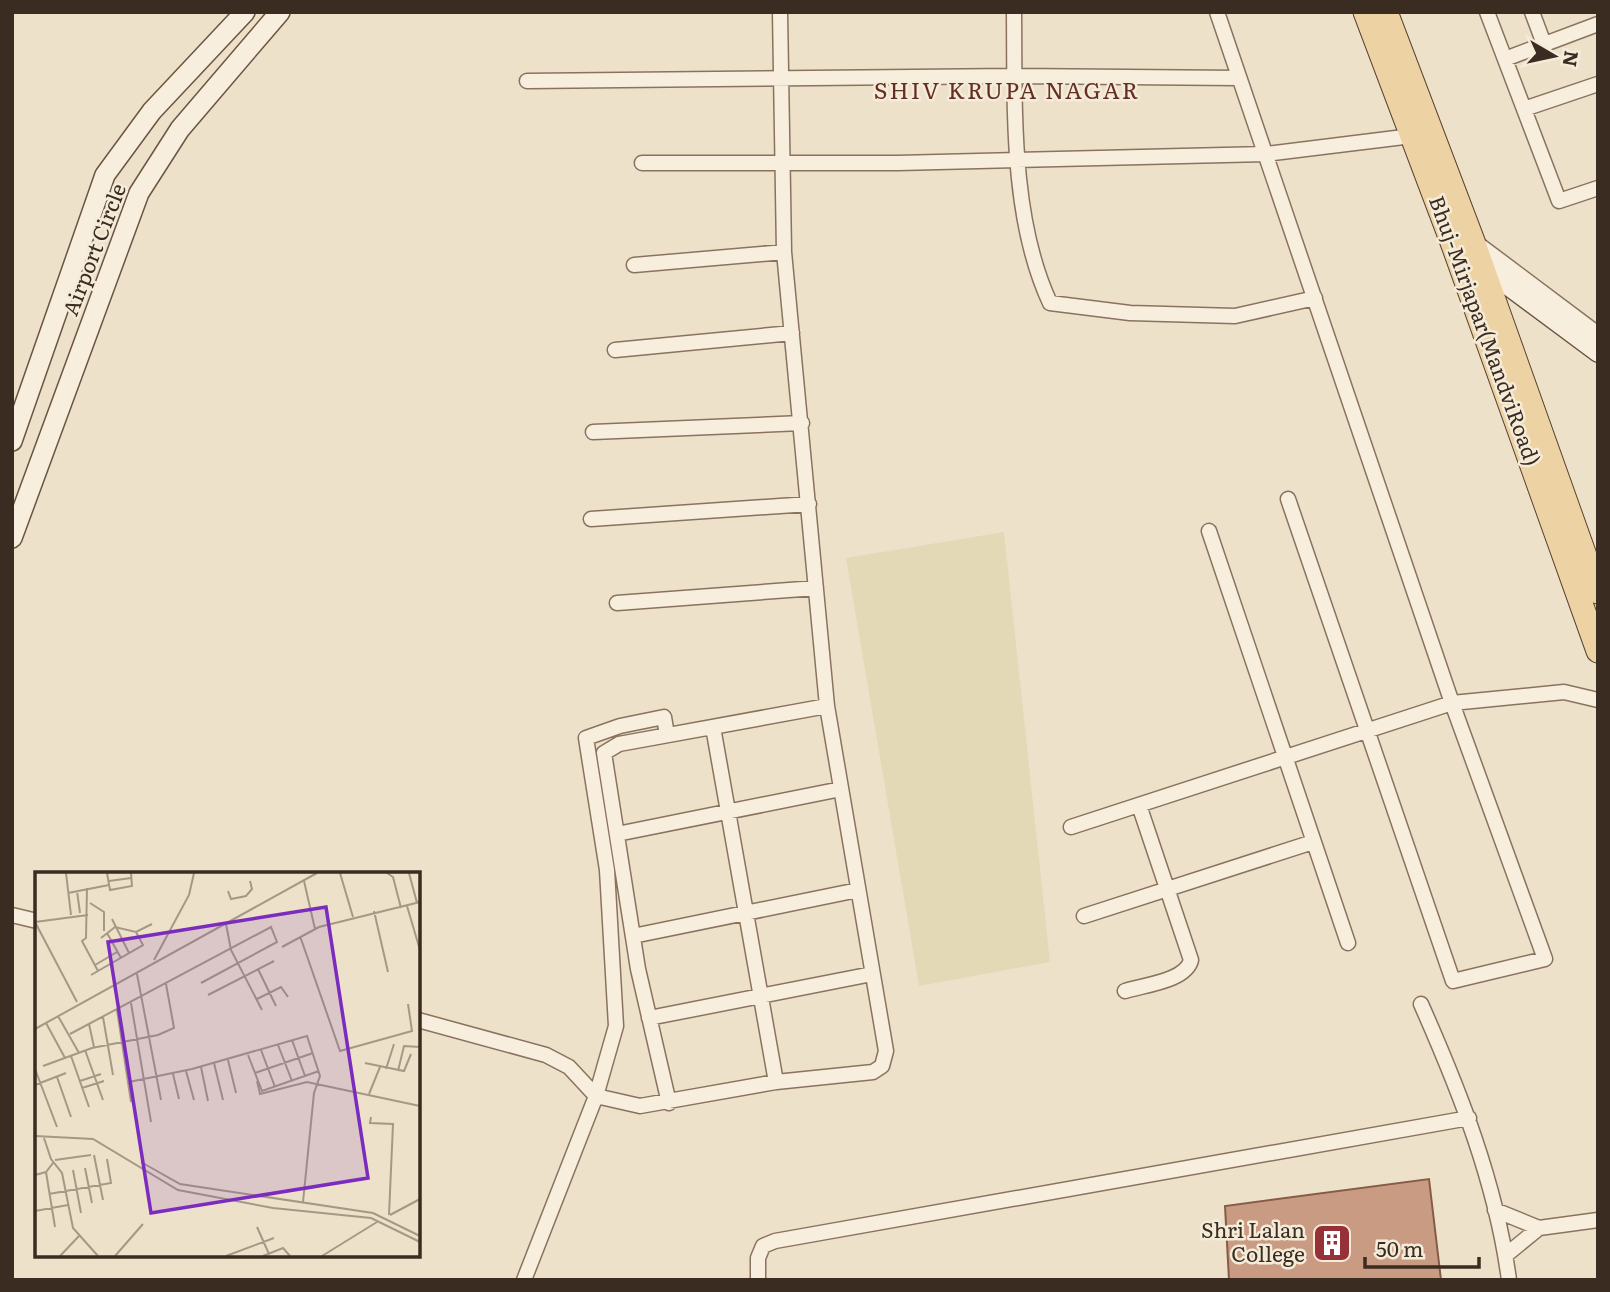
<svg xmlns="http://www.w3.org/2000/svg" width="1610" height="1292" font-family="Literata,serif">
  <rect width="100%" height="100%" fill="#ede1ca"/>
  <path fill="#e3d9b7" d="M 1004,532 L 1050,962 L 919,986 L 846,558 Z"/>
  <path fill="#c99b82" stroke="#875c46" stroke-width="2" d="M 1429,1179 L 1441,1280 L 1229,1280 L 1225,1206 Z"/>
  <g fill="none" stroke-linecap="round" stroke-linejoin="round">
    <defs>
      <path id="minor" d="M 1014,12 C 1015,106 1010,217 1050,303 L 1130,313 L 1235,316 L 1315,298
        M 1217,12 L 1452,703 L 1545,959 L 1453,981 L 1288,499
        M 1487,12 L 1559,201 L 1598,188
        M 1532,12 L 1544,44
        M 1505,59 L 1598,24
        M 527,81 L 1014,76 L 1238,78
        M 1524,109 L 1598,84
        M 642,163 L 898,163 L 1266,154 L 1412,136
        M 1474,241 L 1598,334
        M 634,265 L 784,252
        M 615,350 L 792,333
        M 593,432 L 802,423
        M 591,519 L 809,504
        M 1209,531 L 1348,943
        M 617,603 L 816,588
        M 713,727 L 776,1082
        M 1071,827 L 1452,703 L 1564,692 L 1598,700
        M 617,834 L 841,789
        M 12,915 L 37,921
        M 1084,916 L 1313,842
        M 633,936 L 858,890
        M 1125,991 C 1144,985 1186,981 1191,960 L 1139,805
        M 1421,1004 C 1460,1092 1496,1183 1509,1280
        M 649,1018 L 872,974
        M 418,1020 L 546,1055 L 569,1067 L 596,1096 L 640,1106 L 776,1082 L 873,1072 L 882,1066 L 886,1051 L 827,706 L 784,252 L 780,12
        M 669,1103 L 638,969 L 604,753 L 619,744 L 827,706
        M 1495,1210 L 1539,1228 L 1598,1220
        M 1506,1255 L 1539,1228
        M 524,1280 L 596,1096 L 616,1026 L 607,870 L 586,738 L 620,726 L 664,717 L 667,735
        M 758,1280 L 758,1258 L 763,1246 L 775,1241 L 1469,1118"/>
      <path id="secondary" d="M 1478,263 L 1598,352
        M 12,441 L 105,175 L 152,111 L 245,12
        M 12,538 L 139,193 L 180,129 L 280,12"/>
      <path id="primary" d="M 1365,12 L 1453,245 L 1598,651
        M 1386,12 L 1473,241 L 1598,592"/>
    </defs>
    <use href="#minor" stroke="#89735f" stroke-width="17"/>
    <use href="#secondary" stroke="#6b5442" stroke-width="22"/>
    <use href="#primary" stroke="#584232" stroke-width="25"/>
    <use href="#minor" stroke="#f8eedd" stroke-width="14"/>
    <use href="#secondary" stroke="#f8eedd" stroke-width="19"/>
    <use href="#primary" stroke="#edd3a4" stroke-width="23"/>
  </g>
  <defs>
    <symbol id="building-square" viewBox="-11 -11 22 22"><rect x="-9" y="-9" width="18" height="18" rx="4" fill="#963138" stroke="#f5ebd9"/><path d="M-4-6H4V6H1V3H-1V6H-4ZM-2.5-4.3h1.7v1.8h-1.7ZM.8-4.3h1.7v1.8H.8ZM-2.5-1h1.7V.8h-1.7ZM.8-1h1.7V.8H.8Z" fill="#fff"/></symbol>
  </defs>
  <g fill-rule="evenodd">
    <use href="#building-square" x="1310" y="1221" width="44" height="44"/>
  </g>
  <g text-anchor="middle" stroke-width="5" stroke-linejoin="round" paint-order="stroke">
    <g font-size="21" fill="#3a2c21" stroke="#f5ebd9">
      <text transform="translate(95 250) rotate(-69)" y="7">Airport Circle</text>
      <text transform="translate(1484 331) rotate(70)" y="7">Bhuj-Mirjapar(MandviRoad)</text>
    </g>
    <g font-size="21" fill="#3a2c21" stroke="#f5ebd9" text-anchor="end">
      <text x="1305" y="1238">Shri Lalan<tspan x="1305" dy="24">College</tspan></text>
    </g>
    <g font-size="23" letter-spacing="2" fill="#652d23" stroke="#f5ebd9">
      <text x="1007" y="99">SHIV KRUPA NAGAR</text>
    </g>
  </g>
  <g transform="translate(35 872)">
    <rect width="385" height="385" fill="#ede1ca"/>
    <path fill="none" stroke="#a59986" stroke-width="2" d="M 31,1 L 36,43M 72,1 L 75,18 L 97,14 L 96,1M 305,1 L 318,45M 352,1 L 358,5 L 366,36M 374,1 L 382,31M 74,9 L 96,6M 269,9 L 280,57M 52,16 L 51,66 L 47,69 L 63,99M 42,19 L 45,41M 193,19 L 196,27 L 211,24 L 217,17 L 215,9M 33,21 L 74,13M 55,31 L 69,40 L 69,59M 372,34 L 385,78M 339,39 L 353,100M 77,47 L 94,81M 0,50 L 42,130M 0,50 L 53,43M 191,52 L 196,78 L 227,138M 72,61 L 86,86M 265,64 L 305,179 L 377,159 L 373,132M 66,66 L 80,55 L 101,60 L 117,52M 247,75 L 284,55 L 385,30M 119,88 L 154,23 L 159,1M 60,93 L 82,80M 223,97 L 241,134M 102,102 L 126,228M 56,103 L 108,73 L 101,60M 173,123 L 239,89M 222,127 L 246,115 L 253,125M 96,131 L 116,250M 82,138 L 96,230M 23,144 L 44,181M 68,145 L 78,203M 11,151 L 30,186M 54,152 L 59,175M 0,157 L 282,1M 35,162 L 236,55 L 242,70 L 166,111M 257,168 L 270,204M 243,173 L 257,209M 50,178 L 68,228M 226,178 L 240,215M 213,183 L 227,219 L 284,199M 36,184 L 54,235M 193,188 L 201,221M 179,191 L 188,228M 330,191 L 369,199 L 376,182M 8,194 L 57,176 L 123,163 L 139,156 L 131,112M 166,195 L 173,229M 0,197 L 22,255M 351,197 L 359,172M 151,199 L 159,228M 363,199 L 369,174 L 385,175M 220,201 L 278,181M 138,202 L 144,227M 22,205 L 36,245M 45,209 L 66,202M 222,209 L 225,222 L 272,210 L 385,234M 94,210 L 157,197 L 272,164 L 285,204 L 279,221 L 268,330M 0,213 L 31,201M 47,216 L 69,209M 334,222 L 345,195M 336,245 L 335,251 L 358,252 L 354,343M 0,264 L 58,267 L 143,318 L 238,336 L 336,346 L 385,370M 9,266 L 16,287 L 27,301 L 38,356 L 63,384M 59,283 L 68,328M 20,288 L 56,283M 106,290 L 145,312 L 338,341 L 385,364M 50,296 L 57,331M 38,298 L 46,341M 11,300 L 20,355M 0,303 L 11,300 L 18,291M 14,322 L 76,311 L 72,287M 0,339 L 33,333M 0,339 L 0,367M 355,343 L 385,327M 222,355 L 234,382M 25,384 L 44,364M 80,384 L 108,352M 191,384 L 239,366M 228,384 L 248,376 L 255,384M 287,384 L 342,350"/>
    <path fill="#7b2cbf" fill-opacity="0.15" stroke="#7b2cbf" stroke-width="3.5" d="M 291,35 L 333,306 L 116,341 L 73,70 Z"/>
    <rect width="385" height="385" fill="none" stroke="#3a2c21" stroke-width="3.5"/>
  </g>
  <rect width="1610" height="1292" fill="none" stroke="#3a2c21" stroke-width="28"/>
  <g transform="translate(1554 56) rotate(99)" stroke="#f5ebd9" stroke-width="5" paint-order="stroke">
  <path d="M0-5L12 26L0 18L-12 26Z" fill="#3a2c21"/>
  <text y="-10" font-size="19" font-weight="bold" text-anchor="middle" fill="#3a2c21">N</text>
  </g>
  <path d="M1365 1257v10h114v-10" fill="none" stroke="#3a2c21" stroke-width="3.5"/>
  <text x="1376" y="1257" font-size="21" fill="#3a2c21" stroke="#f5ebd9" stroke-width="5" paint-order="stroke">50 m</text>
</svg>
